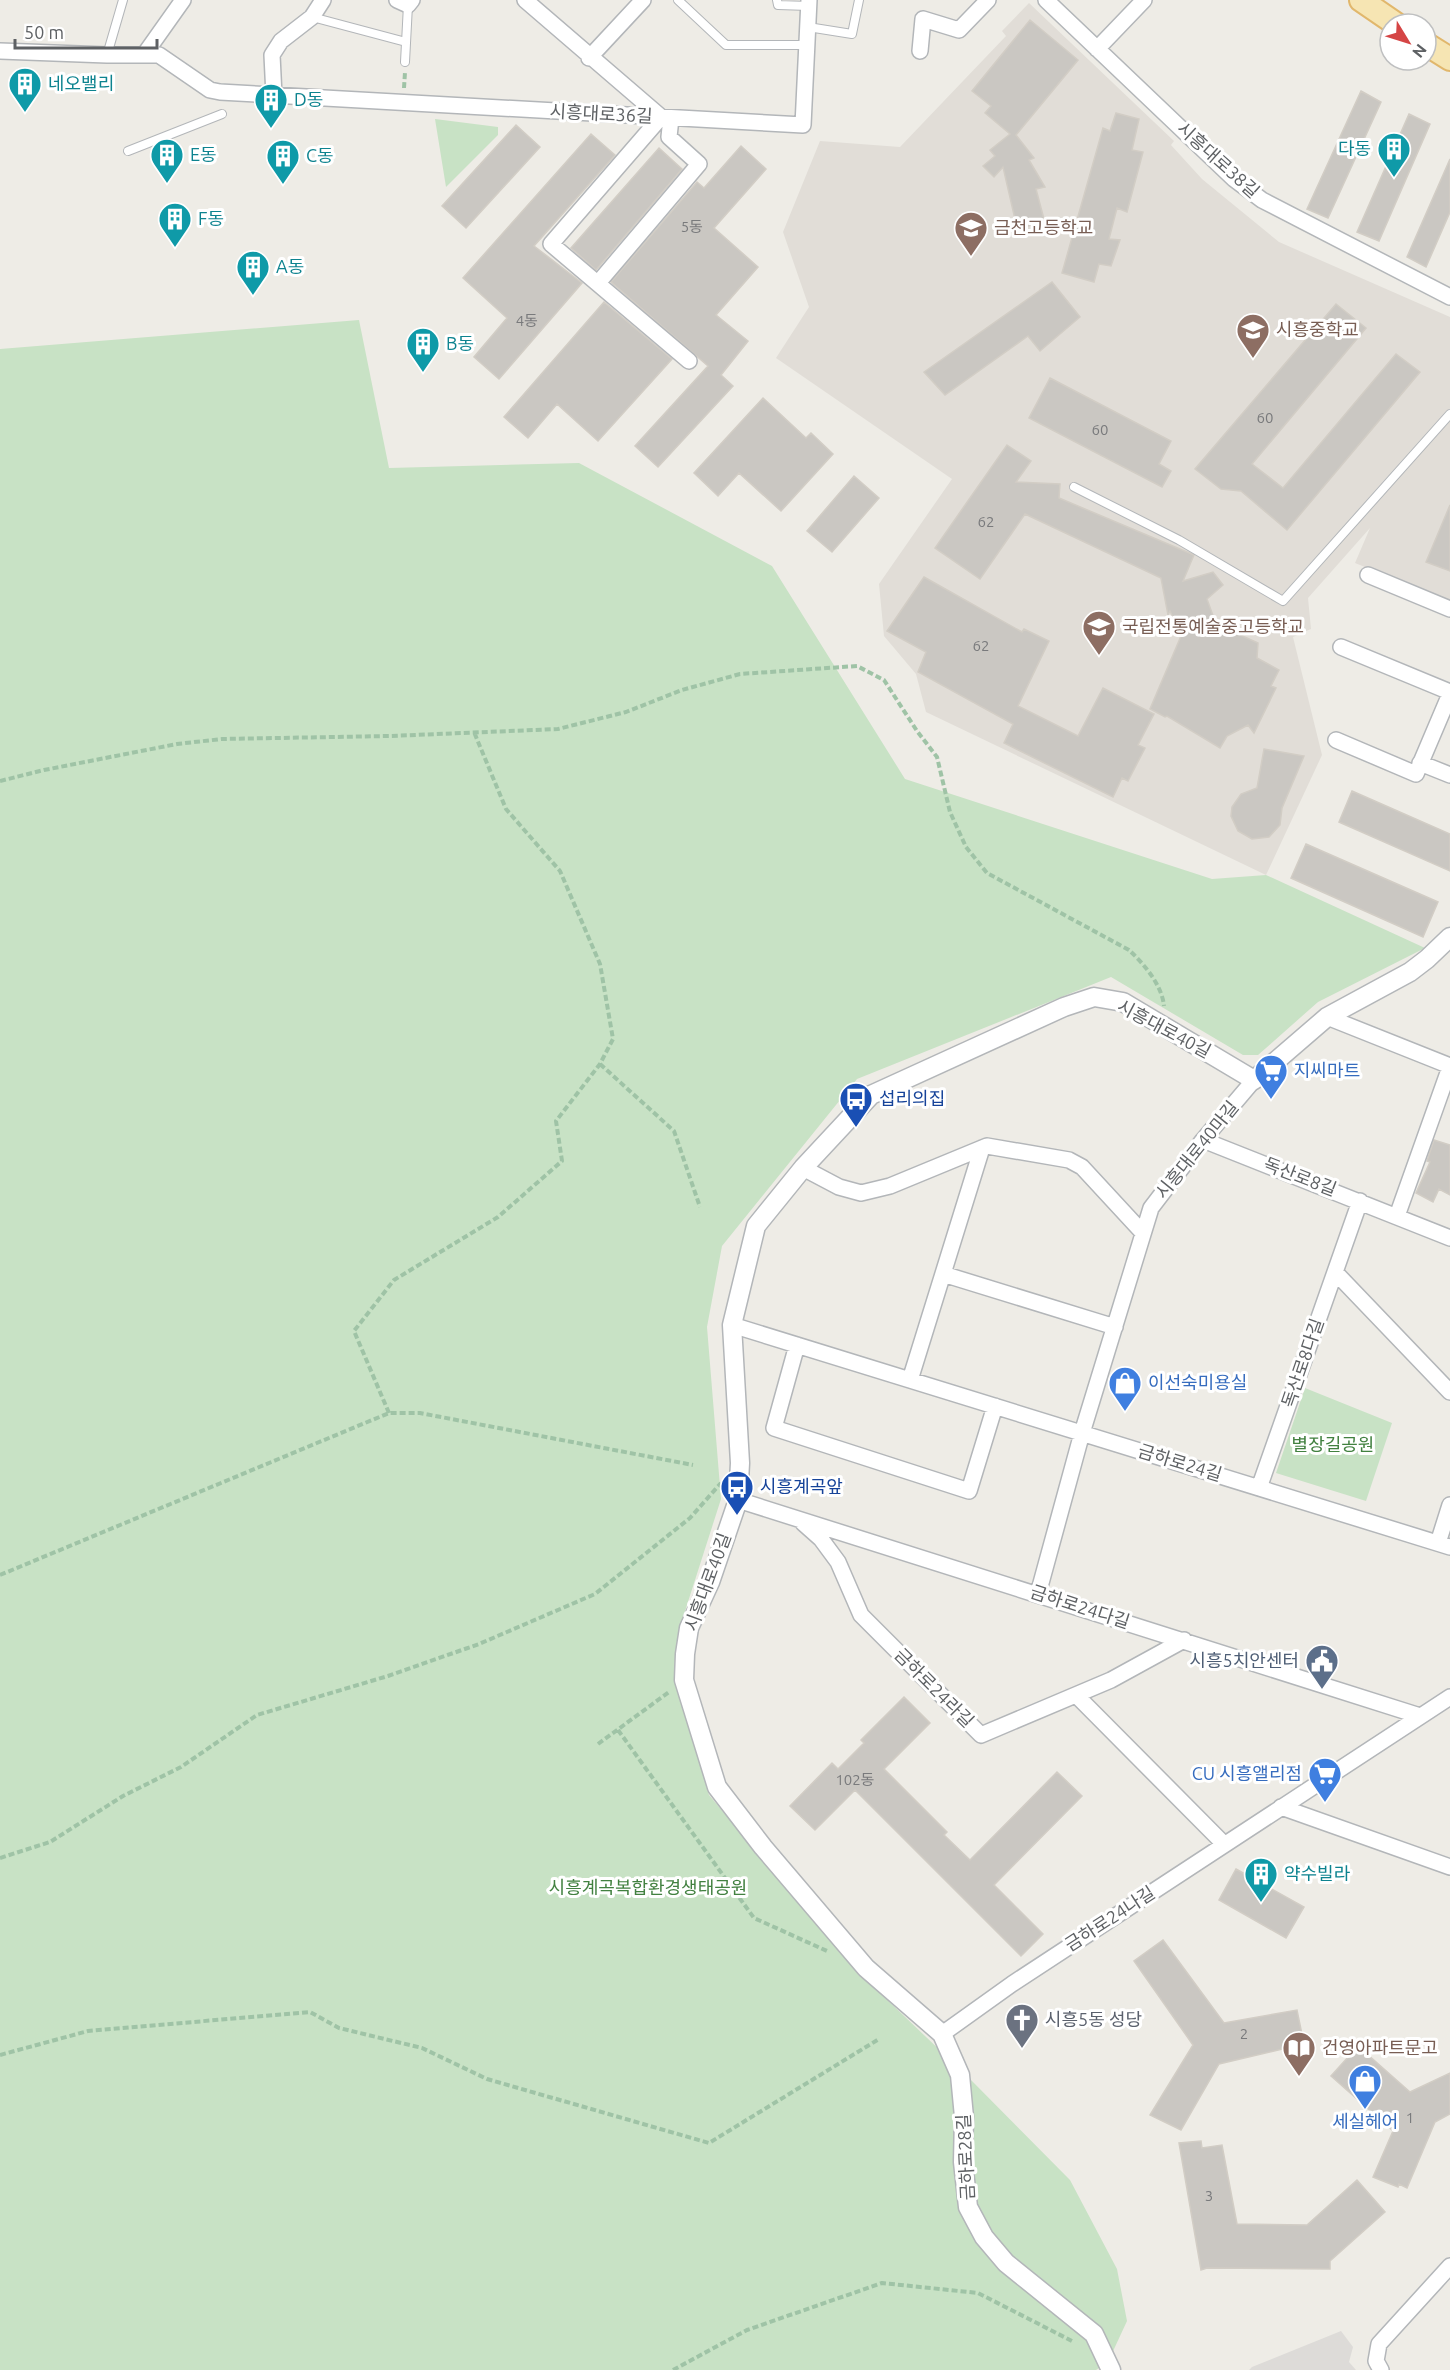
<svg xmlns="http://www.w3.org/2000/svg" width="1450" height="2370" font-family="Ubuntu,'Noto Sans KR',sans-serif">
  <rect width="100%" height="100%" fill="#eeece6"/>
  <path fill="#dddbd8" d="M 1341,2331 L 1353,2347 L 1349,2362 L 1356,2370 L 1249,2370 L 1252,2367 Z"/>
  <path fill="#e1ddd7" d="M 1029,3 L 1174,141 L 1171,145 L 1202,179 L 1279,242 L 1450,317 L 1450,601 L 1355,563 L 1370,528 L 1308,598 L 1311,629 L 1293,637 L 1322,755 L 1266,875 L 926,712 L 916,674 L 884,636 L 879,584 L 952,479 L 776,358 L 809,307 L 783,232 L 820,141 L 900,147 L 1006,36 L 1002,31 Z"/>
  <path fill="#c8e2c5" d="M 435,119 L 498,127 L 498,135 L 446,187 Z
    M 359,320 L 389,468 L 579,463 L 772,566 L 905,779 L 1212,879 L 1266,875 L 1425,948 L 1318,1002 L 1258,1055 L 1243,1055 L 1111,977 L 857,1079 L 722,1246 L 707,1327 L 721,1499 L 678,1633 L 675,1678 L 709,1795 L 857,1971 L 970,2079 L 1070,2180 L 1117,2269 L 1127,2321 L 1108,2362 L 1096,2370 L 0,2370 L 0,349 Z
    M 1305,1388 L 1392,1423 L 1366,1501 L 1276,1473 Z"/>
  <path fill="#cac7c2" stroke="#d2cdc5" stroke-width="1.5" d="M 1030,20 L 1078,60 L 1016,135 L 1034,158 L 1029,160 L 1045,187 L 1036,189 L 1045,223 L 1017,228 L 1003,167 L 994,177 L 983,166 L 995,156 L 990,150 L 1010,134 L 985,113 L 991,106 L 972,91 Z
    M 1361,91 L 1381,102 L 1328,218 L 1307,209 Z
    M 1116,113 L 1139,119 L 1132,150 L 1143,152 L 1127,212 L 1117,208 L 1109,239 L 1120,240 L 1111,266 L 1099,264 L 1094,282 L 1062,273 L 1103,128 L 1110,131 Z
    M 1409,114 L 1430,124 L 1379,241 L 1357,232 Z
    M 516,125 L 540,147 L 466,228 L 442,206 Z
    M 591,134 L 615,155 L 534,246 L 582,283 L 499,379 L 474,357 L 507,318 L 463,278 Z
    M 741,146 L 766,169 L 714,228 L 758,267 L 716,315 L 748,341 L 721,375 L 733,386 L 658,467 L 635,446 L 708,366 L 611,282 L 697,182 L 704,188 Z
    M 659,148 L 682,169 L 596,270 L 571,248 Z
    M 1450,159 L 1450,212 L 1426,267 L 1407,257 Z
    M 1052,282 L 1080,317 L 1040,351 L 1028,336 L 945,395 L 924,372 Z
    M 604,302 L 672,359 L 598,441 L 557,404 L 528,438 L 504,417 Z
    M 1336,304 L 1366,328 L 1252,464 L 1283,488 L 1396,354 L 1420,372 L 1287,530 L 1241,491 L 1221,489 L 1195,469 Z
    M 1050,378 L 1171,441 L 1159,464 L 1171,471 L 1162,487 L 1029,418 Z
    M 763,398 L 806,438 L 811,433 L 833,454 L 781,511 L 739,473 L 718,496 L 694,473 Z
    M 1007,445 L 1031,461 L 1016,482 L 1060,484 L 1059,498 L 1194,555 L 1183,581 L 1213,572 L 1223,585 L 1207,599 L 1216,624 L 1258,643 L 1257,658 L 1279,670 L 1271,686 L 1276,688 L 1254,733 L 1248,725 L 1227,736 L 1220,748 L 1167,716 L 1165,717 L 1150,709 L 1181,636 L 1170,611 L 1168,615 L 1161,578 L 1025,514 L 980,579 L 935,548 Z
    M 854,476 L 879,498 L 832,552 L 807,531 Z
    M 1450,505 L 1450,571 L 1426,562 Z
    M 924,577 L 1022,632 L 1024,629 L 1049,641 L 1018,706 L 1078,736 L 1103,688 L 1154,714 L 1138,745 L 1145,748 L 1128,781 L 1122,778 L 1113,797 L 1004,743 L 1013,724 L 918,672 L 926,652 L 887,631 Z
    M 1264,749 L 1304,756 L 1282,808 L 1280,825 L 1269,837 L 1252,839 L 1238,831 L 1231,816 L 1232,807 L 1241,794 L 1257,788 Z
    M 1352,791 L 1450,834 L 1450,871 L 1339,822 Z
    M 1306,844 L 1438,902 L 1423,937 L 1291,878 Z
    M 1434,1140 L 1450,1145 L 1450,1195 L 1439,1189 L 1433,1202 L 1416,1193 L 1430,1162 L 1427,1161 Z
    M 904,1697 L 930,1723 L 884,1769 L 947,1832 L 944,1835 L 970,1860 L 1057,1772 L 1082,1796 L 994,1885 L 1043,1934 L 1021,1956 L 855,1790 L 815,1830 L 790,1806 L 832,1763 L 838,1769 L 864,1743 L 861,1740 Z
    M 1236,1869 L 1304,1907 L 1286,1938 L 1219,1900 Z
    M 1163,1940 L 1224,2023 L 1297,2010 L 1304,2044 L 1219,2064 L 1181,2130 L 1150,2115 L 1193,2045 L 1134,1961 Z
    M 1358,2046 L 1410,2092 L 1450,2073 L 1450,2114 L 1435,2122 L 1407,2188 L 1399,2184 L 1398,2187 L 1373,2177 L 1393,2131 L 1331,2076 Z
    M 1201,2141 L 1202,2148 L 1222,2145 L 1237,2224 L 1307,2225 L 1357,2180 L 1385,2212 L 1330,2261 L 1330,2269 L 1207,2268 L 1201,2270 L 1179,2143 Z"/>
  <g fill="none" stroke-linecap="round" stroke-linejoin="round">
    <defs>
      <path id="service" d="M 678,0 L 726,45 L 807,45
        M 777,0 L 778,5 L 809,6
        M 312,17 L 406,42
        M 808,27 L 852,34 L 859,0
        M 107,55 L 123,0
        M 405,62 L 408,5
        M 128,151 L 222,114
        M 1074,487 L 1179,540 L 1283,601 L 1450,414"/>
      <path id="minor" d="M 397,0 L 408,5 L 412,0
        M 525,0 L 661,117 L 551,244 L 689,361
        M 1046,0 L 1234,179 L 1262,200 L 1450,297
        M 1097,49 L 1144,0
        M 0,51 L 107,55 L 159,55 L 210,90 L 220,92 L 803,125 L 809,0
        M 920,51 L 923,19 L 959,30 L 988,0
        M 144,55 L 183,0
        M 589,58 L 643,0
        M 274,96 L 272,55 L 281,41 L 312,17 L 323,0
        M 598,283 L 699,164 L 669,137 L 671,118
        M 1368,575 L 1450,609
        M 1341,647 L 1450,692
        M 1336,740 L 1416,774 L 1450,694
        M 1420,763 L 1450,775
        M 1327,1017 L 1450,1066
        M 1203,1140 L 1450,1238
        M 803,1168 L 839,1187 L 861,1193 L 890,1186 L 987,1146 L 1069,1160 L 1082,1167 L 1143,1233
        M 1397,1216 L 1450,1067
        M 1335,1272 L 1450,1392
        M 943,1274 L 1115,1327
        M 732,1325 L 1450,1547
        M 797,1345 L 774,1428 L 969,1491 L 995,1406
        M 910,1380 L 982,1148
        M 1259,1488 L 1360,1201
        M 738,1500 L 1420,1716
        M 803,1523 L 821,1539 L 838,1562 L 861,1615 L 981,1735 L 1111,1680 L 1184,1640
        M 1438,1543 L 1450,1505
        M 1038,1594 L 1082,1433 L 1151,1208 L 1203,1140 L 1254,1080
        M 1076,1695 L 1224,1844
        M 1281,1807 L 1450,1867
        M 942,2034 L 1012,1984 L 1450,1697
        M 1381,2370 L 1376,2361 L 1379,2344 L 1450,2266"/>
      <path id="tertiary" d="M 1111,2370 L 1094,2334 L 1006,2263 L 984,2237 L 968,2207 L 963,2162 L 964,2117 L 960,2075 L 942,2034 L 866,1968 L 763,1847 L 717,1787 L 684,1680 L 685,1654 L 689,1628 L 710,1582 L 738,1500 L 740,1463 L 732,1325 L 756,1226 L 803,1168 L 871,1095 L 1064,1007 L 1094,997 L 1123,1002 L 1254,1080 L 1327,1017 L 1410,972 L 1427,959 L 1450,937"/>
      <path id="primary" d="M 1361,0 L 1396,24
        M 1426,44 L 1450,59"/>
    </defs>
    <use href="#service" stroke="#b3b6b9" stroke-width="10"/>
    <use href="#minor" stroke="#b3b6b9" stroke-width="18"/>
    <use href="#tertiary" stroke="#b3b6b9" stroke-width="21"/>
    <use href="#primary" stroke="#e1b76c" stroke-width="26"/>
    <path stroke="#9fc3a6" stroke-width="4" stroke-dasharray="6 3" stroke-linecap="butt" d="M 404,88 L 405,72
      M 0,781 L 44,770 L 177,744 L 222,739 L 389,736 L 558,729 L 626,712 L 682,690 L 740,674 L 857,666 L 884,680 L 917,731 L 937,757 L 950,812 L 966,847 L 987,873 L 1129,950 C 1144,964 1162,985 1164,1006
      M 600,1064 L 674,1131 L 700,1207
      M 389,1413 L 354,1331 L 394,1280 L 498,1217 L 562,1161 L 556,1121 L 600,1064 L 613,1039 L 600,964 L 560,871 L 506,809 L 474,732
      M 0,1575 L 389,1413 L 420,1413 L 693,1465
      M 618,1730 L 754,1918 L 827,1951
      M 598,1744 L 669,1692
      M 0,1858 L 50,1842 L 123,1796 L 181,1767 L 257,1715 L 388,1676 L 479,1644 L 595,1594 L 690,1518 L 721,1483
      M 0,2055 L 88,2031 L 310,2012 L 339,2028 L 422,2048 L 487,2079 L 709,2143 L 879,2039
      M 673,2370 L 747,2330 L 882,2283 L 978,2293 L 1072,2341"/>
    <use href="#service" stroke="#fff" stroke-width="8"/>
    <use href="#minor" stroke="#fff" stroke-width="15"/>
    <use href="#tertiary" stroke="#fff" stroke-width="18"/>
    <use href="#primary" stroke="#f6e5b3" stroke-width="22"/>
  </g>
  <defs>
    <symbol id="building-pin" viewBox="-11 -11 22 30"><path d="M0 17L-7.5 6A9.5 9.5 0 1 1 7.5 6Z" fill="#0f9aa8" stroke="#fff"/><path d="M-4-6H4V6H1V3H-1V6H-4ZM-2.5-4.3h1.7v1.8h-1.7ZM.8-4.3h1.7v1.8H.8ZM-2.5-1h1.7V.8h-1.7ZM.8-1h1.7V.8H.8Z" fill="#fff"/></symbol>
    <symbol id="school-pin" viewBox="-11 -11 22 30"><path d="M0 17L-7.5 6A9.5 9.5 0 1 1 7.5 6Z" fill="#8d6e63" stroke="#fff"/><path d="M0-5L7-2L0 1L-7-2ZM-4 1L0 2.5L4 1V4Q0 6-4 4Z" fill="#fff"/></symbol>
    <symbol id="supermarket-pin" viewBox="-11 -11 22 30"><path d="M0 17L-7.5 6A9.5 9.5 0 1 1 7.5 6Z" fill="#3f7fe0" stroke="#fff"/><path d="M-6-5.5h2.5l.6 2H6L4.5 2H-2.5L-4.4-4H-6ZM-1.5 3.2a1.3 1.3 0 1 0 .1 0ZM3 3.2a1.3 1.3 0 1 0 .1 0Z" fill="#fff"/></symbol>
    <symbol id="bus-pin" viewBox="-11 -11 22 30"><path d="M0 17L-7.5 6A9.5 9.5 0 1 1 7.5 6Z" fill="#1a4fb4" stroke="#fff"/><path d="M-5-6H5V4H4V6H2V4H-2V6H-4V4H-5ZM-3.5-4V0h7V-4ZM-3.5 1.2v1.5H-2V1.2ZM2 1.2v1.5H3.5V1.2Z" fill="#fff"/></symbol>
    <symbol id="shop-pin" viewBox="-11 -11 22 30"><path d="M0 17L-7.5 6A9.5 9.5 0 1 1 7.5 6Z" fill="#3f7fe0" stroke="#fff"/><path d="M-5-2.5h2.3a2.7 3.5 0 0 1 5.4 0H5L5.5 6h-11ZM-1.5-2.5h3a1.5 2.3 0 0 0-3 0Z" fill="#fff"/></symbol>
    <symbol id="civic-pin" viewBox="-11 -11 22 30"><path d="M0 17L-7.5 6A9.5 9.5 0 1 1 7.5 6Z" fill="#5c6f8a" stroke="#fff"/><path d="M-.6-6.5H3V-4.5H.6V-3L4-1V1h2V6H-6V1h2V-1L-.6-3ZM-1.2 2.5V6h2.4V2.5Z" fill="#fff"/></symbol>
    <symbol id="church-pin" viewBox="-11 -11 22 30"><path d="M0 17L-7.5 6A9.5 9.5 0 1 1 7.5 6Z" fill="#6b7280" stroke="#fff"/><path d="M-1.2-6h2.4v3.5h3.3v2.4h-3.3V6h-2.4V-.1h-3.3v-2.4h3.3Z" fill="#fff"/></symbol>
    <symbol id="library-pin" viewBox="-11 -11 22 30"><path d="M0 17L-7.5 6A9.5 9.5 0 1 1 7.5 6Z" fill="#8d6e63" stroke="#fff"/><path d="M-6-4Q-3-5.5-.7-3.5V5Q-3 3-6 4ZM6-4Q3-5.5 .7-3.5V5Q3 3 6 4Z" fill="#fff"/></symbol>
  </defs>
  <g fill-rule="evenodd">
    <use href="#building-pin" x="6" y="65" width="38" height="52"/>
    <use href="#building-pin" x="252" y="81" width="38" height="52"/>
    <use href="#building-pin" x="1375" y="130" width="38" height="52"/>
    <use href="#building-pin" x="148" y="136" width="38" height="52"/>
    <use href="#building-pin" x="264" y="137" width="38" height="52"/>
    <use href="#building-pin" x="156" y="200" width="38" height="52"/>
    <use href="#school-pin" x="952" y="209" width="38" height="52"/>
    <use href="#building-pin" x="234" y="248" width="38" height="52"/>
    <use href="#school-pin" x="1234" y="311" width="38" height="52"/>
    <use href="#building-pin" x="404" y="325" width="38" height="52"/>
    <use href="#school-pin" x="1080" y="608" width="38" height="52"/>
    <use href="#supermarket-pin" x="1252" y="1052" width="38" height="52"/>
    <use href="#bus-pin" x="837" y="1080" width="38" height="52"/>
    <use href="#shop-pin" x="1106" y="1364" width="38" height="52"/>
    <use href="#bus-pin" x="718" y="1468" width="38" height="52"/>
    <use href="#civic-pin" x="1303" y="1642" width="38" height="52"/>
    <use href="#supermarket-pin" x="1306" y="1755" width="38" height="52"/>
    <use href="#building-pin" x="1242" y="1855" width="38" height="52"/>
    <use href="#church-pin" x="1003" y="2001" width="38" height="52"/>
    <use href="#library-pin" x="1280" y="2029" width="38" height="52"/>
    <use href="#shop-pin" x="1346" y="2062" width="38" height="52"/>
  </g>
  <g text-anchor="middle" stroke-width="6" stroke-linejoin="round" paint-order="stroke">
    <g font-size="15" fill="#797a7c">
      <text x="692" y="232">5동</text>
      <text x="527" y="326">4동</text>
      <text x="1265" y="423">60</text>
      <text x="1100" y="435">60</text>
      <text x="986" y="527">62</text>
      <text x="981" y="651">62</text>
      <text x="855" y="1785">102동</text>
      <text x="1244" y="2039">2</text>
      <text x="1410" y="2123">1</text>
      <text x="1209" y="2201">3</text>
    </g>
    <g font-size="18" fill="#0d838f" stroke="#fff" text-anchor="start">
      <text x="48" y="90">네오밸리</text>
      <text x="294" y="106">D동</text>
      <text x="1371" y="155" text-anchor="end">다동</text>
      <text x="190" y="161">E동</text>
      <text x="306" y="162">C동</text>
      <text x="198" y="225">F동</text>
      <text x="276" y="273">A동</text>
      <text x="446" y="350">B동</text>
      <text x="1284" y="1880">약수빌라</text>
    </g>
    <g font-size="18" fill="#5e6164" stroke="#fff">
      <text transform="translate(601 114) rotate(3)" y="6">시흥대로36길</text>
      <text transform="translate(1218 160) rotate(42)" y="6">시흥대로38길</text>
      <text transform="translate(1164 1029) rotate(28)" y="6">시흥대로40길</text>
      <text transform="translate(1197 1150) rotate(-51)" y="6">시흥대로40마길</text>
      <text transform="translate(1300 1177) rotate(21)" y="6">독산로8길</text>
      <text transform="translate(1303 1363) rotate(-71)" y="6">독산로8다길</text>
      <text transform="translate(1180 1463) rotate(17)" y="6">금하로24길</text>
      <text transform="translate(708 1582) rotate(-70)" y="6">시흥대로40길</text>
      <text transform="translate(1080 1607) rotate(18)" y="6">금하로24다길</text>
      <text transform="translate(934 1688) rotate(45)" y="6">금하로24라길</text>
      <text transform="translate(1110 1919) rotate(-33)" y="6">금하로24나길</text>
      <text transform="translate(966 2157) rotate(-93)" y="6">금하로28길</text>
    </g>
    <g font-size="18" fill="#785e54" stroke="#fff" text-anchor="start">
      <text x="994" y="234">금천고등학교</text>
      <text x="1276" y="336">시흥중학교</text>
      <text x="1122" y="633">국립전통예술중고등학교</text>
      <text x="1322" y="2054">건영아파트문고</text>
    </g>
    <g font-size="18" fill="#366cbe" stroke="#fff" text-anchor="start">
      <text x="1294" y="1077">지씨마트</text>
      <text x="1148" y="1389">이선숙미용실</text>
      <text x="1302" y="1780" text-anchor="end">CU 시흥앨리점</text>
      <text x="1365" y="2128" text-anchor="middle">세실헤어</text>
    </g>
    <g font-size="18" fill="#164399" stroke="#fff" text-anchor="start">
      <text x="879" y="1105">섭리의집</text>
      <text x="760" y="1493">시흥계곡앞</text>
    </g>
    <g font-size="18" fill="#428140" stroke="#fff">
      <text x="1333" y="1451">별장길공원</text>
      <text x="648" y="1894">시흥계곡복합환경생태공원</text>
    </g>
    <g font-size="18" fill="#4e5e75" stroke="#fff" text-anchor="end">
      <text x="1299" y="1667">시흥5치안센터</text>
    </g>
    <g font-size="18" fill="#5b616d" stroke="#fff" text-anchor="start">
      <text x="1045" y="2026">시흥5동 성당</text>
    </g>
  </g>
  <g transform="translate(1408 42) rotate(128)"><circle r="28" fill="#ffffff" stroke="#bfc0c1" stroke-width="1.5"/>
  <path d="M0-4.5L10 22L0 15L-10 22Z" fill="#d54545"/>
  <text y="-9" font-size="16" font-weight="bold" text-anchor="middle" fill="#5e6164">N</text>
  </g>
  <path d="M15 39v9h142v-9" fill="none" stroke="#5e6164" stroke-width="3"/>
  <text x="24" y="39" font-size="18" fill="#5e6164" stroke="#ffffff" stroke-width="4.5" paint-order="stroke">50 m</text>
</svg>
